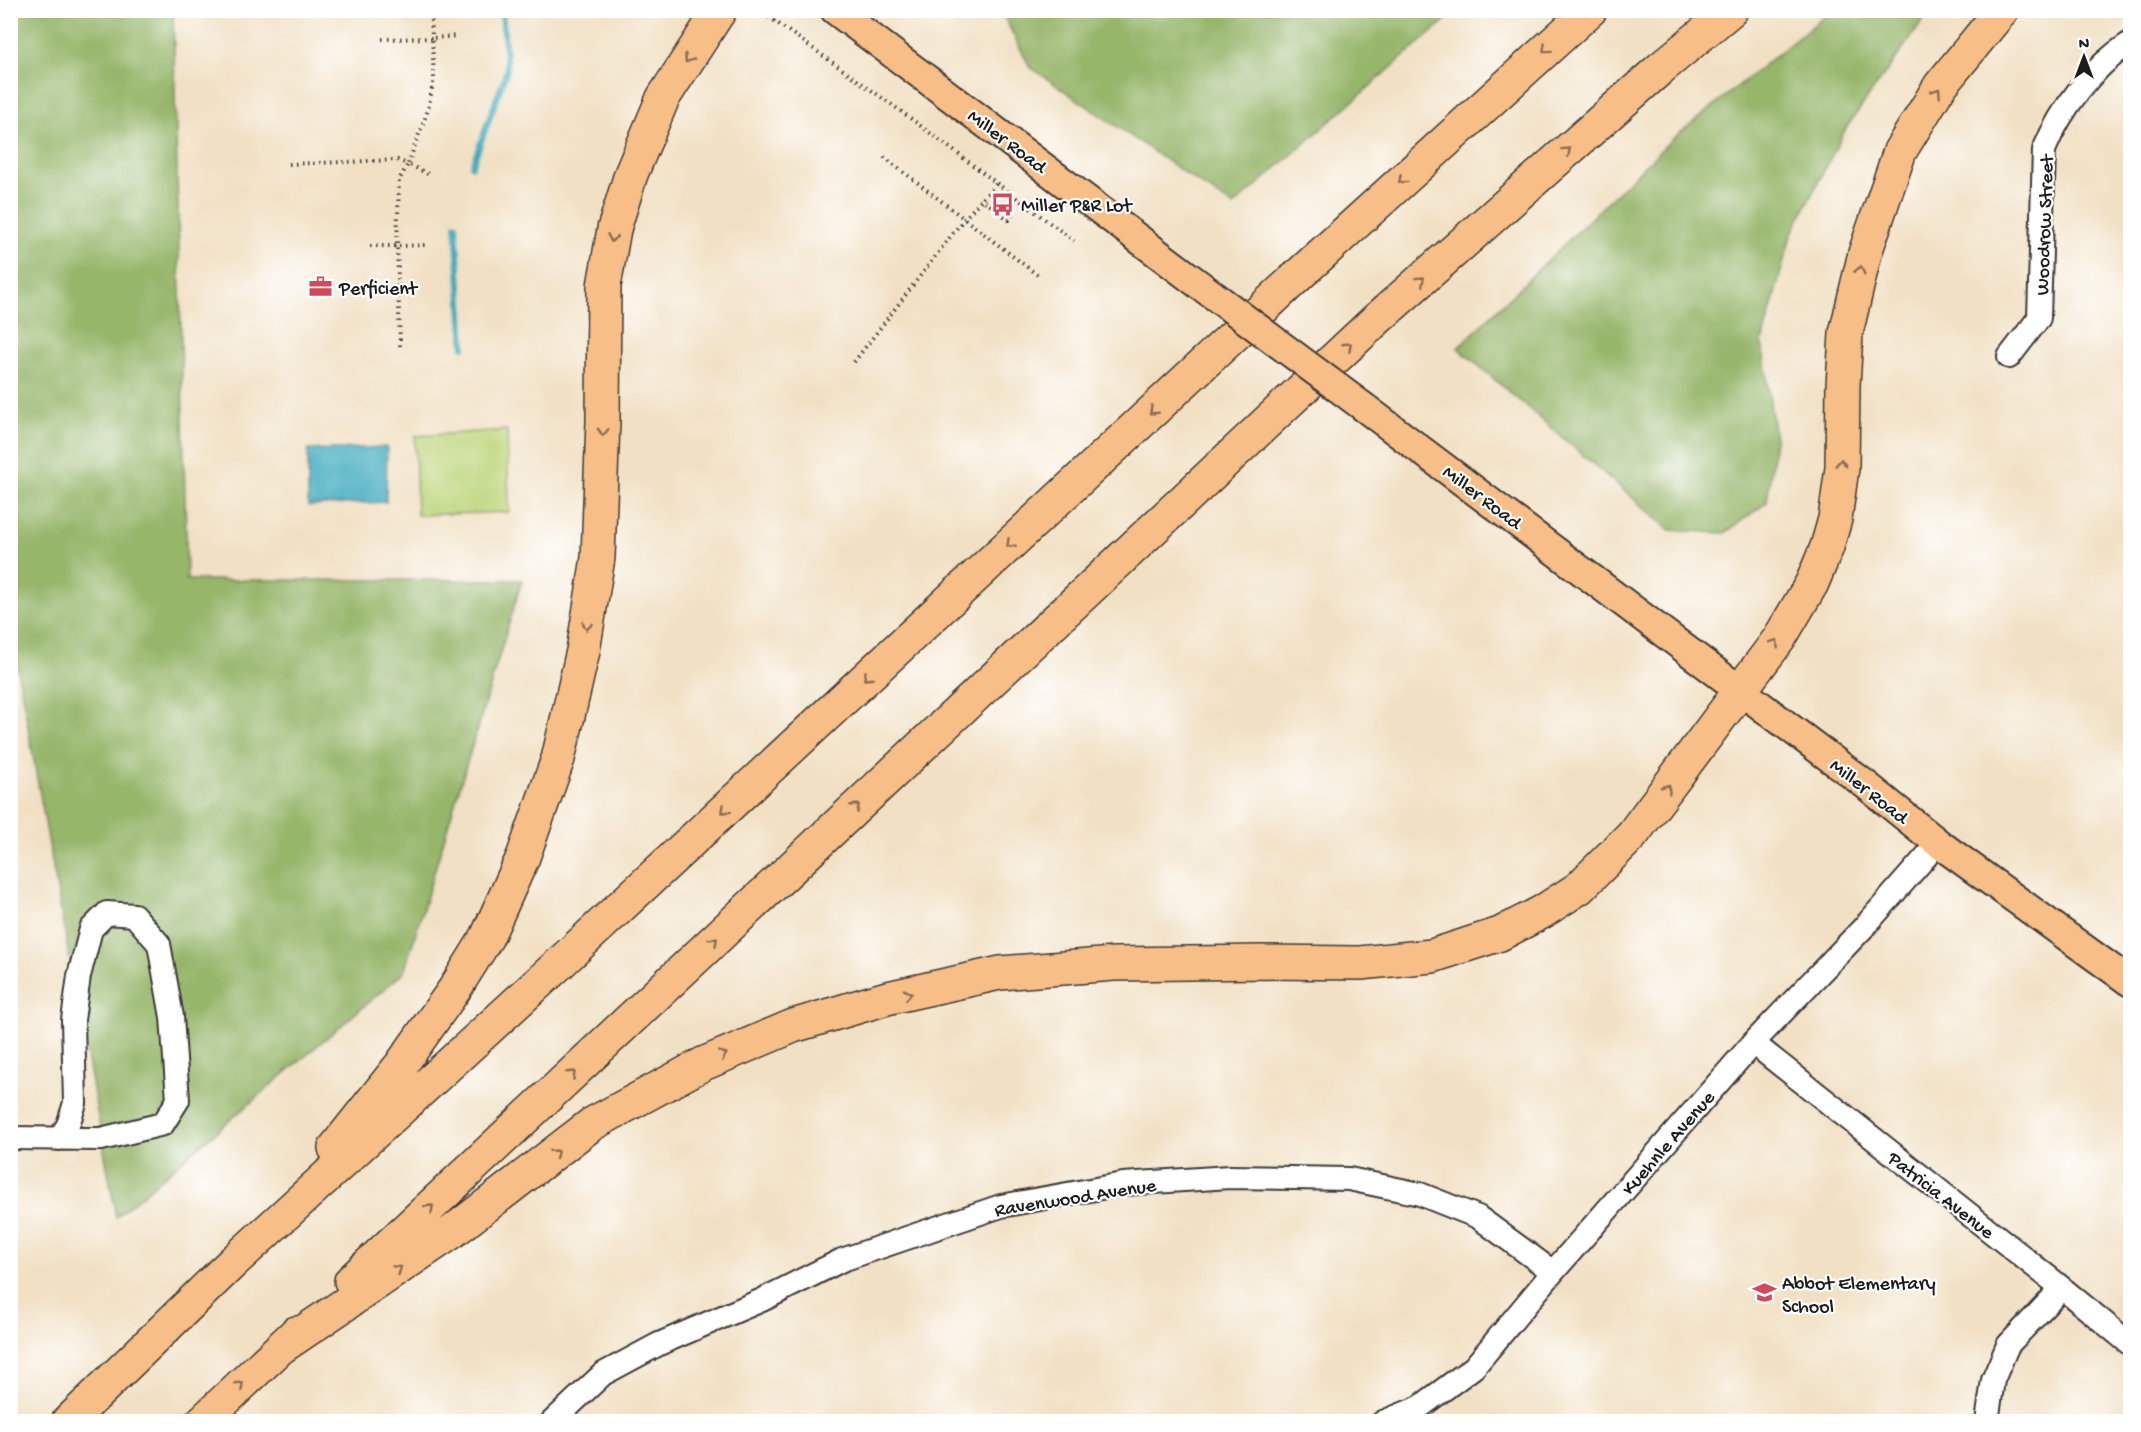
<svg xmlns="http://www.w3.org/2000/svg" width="2141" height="1432" font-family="'Gochi Hand',sans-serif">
  <rect width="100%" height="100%" fill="#fff"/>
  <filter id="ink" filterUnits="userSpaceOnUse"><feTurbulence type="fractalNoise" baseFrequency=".0167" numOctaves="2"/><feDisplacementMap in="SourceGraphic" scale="12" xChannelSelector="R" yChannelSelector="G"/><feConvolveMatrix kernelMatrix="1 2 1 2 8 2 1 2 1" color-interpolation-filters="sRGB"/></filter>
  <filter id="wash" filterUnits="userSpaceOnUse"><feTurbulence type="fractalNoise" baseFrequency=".008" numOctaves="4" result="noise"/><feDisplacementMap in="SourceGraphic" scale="24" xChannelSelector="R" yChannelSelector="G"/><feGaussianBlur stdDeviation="1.35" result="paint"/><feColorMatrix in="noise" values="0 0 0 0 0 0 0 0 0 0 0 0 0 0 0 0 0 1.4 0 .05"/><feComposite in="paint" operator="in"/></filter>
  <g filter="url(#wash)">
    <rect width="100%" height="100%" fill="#f1e0c3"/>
    <path fill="#bdd57a" stroke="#6c784b" stroke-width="1.5" d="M 507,430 L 509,512 L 417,515 L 415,436 Z"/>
    <path fill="#96b66a" stroke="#596943" stroke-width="1.5" d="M 10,11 L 173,11 L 187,580 L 522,580 L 404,972 L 116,1217 L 11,633 Z
      M 1001,11 L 1456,11 L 1233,206 L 1030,67 Z
      M 1831,11 L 1930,11 L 1846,128 L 1791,235 L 1762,342 L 1775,439 L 1767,502 L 1725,533 L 1670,530 L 1458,348 L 1670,141 Z"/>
    <path fill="#3fabbe" stroke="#2e646d" stroke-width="1.5" d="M 387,447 L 386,502 L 308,506 L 308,450 Z"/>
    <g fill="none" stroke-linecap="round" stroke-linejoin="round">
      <path stroke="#3fabbe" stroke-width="6" d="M 472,166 L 507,70 L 502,10
        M 456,225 L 464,347"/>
    </g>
  </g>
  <g filter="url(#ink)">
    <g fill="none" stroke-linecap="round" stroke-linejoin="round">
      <defs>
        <path id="minor" d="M 2009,357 L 2039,318 L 2044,150 C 2061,109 2092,67 2130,43
          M 1753,1043 L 2062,1288 L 2130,1344
          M 10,1138 L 101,1139 L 163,1124 L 178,1100 L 172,1017 L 159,944 L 134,915 L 107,913 L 91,929 L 79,976 L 73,1020 L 75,1103 L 68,1125 L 59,1139
          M 552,1422 L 603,1374 L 659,1344 L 762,1300 L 842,1260 L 1001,1206 L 1123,1184 L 1230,1177 L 1349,1179 L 1420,1194 L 1478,1217 L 1553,1272
          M 1383,1422 L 1420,1407 L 1474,1367 L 1553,1272 L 1753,1043 L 1865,926 L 1938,843
          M 1987,1422 L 1993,1380 L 2008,1345 L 2062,1288"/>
        <path id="major" d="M 835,10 L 1201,286
          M 1365,408 L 1866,785 L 1938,843 L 2130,982"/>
        <path id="highway" d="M 335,1148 L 401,1065 L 454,990 L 487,937 L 523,857 L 558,759 L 583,651 L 598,558 L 603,421 L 604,286 L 614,229 L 631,174 L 663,98 L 720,10
          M 351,1281 L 1377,319 L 1661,68 L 1731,10
          M 280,1348 L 452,1232 L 592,1124 L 703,1064 L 793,1026 L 887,998 L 1000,973 L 1114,964 L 1264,962 L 1360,963 L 1432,956 L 1500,934 L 1542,912 L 1579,888 L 1632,835 L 1779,639 L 1812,583 L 1827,547 L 1835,519 L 1842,468 L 1843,386 L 1846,333 L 1865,253 L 1900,151 L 1940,86 L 2002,10
          M 68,1422 L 232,1263 L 559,964 L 1302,272 L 1590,10
          M 202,1422 L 296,1333"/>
      </defs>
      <use href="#minor" stroke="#3c3935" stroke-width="26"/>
      <use href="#major" stroke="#3c3935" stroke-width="32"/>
      <use href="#highway" stroke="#3c3935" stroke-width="36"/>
      <path stroke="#3c3935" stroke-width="4" stroke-dasharray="1.5 4.5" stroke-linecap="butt" d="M 759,10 L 902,112 L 1074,241
        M 382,39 L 432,38 L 431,10
        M 884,157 L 1040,277
        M 289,164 L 397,160 L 408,164 L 428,110 L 434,78 L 432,38 L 458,36
        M 996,184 L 982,199 L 1009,220 L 1014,213
        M 370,246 L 397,246 L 399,180 L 408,164 L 428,174
        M 400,346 L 397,246 L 425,245
        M 854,362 L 964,219 L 982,199"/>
      <use href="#minor" stroke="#fff" stroke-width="22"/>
      <use href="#major" stroke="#f7be87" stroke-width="28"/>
      <use href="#highway" stroke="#f7be87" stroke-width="33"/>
      <defs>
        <path id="major-bridge" d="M 1201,286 L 1365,408"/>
      </defs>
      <use href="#major-bridge" stroke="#3c3935" stroke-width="32" stroke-linecap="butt"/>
      <use href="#major-bridge" stroke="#f7be87" stroke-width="28"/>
    </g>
    <defs><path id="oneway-chevron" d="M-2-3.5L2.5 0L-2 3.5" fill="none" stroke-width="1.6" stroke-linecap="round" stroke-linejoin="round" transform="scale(1.5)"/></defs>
    <g stroke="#8a6d52">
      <use href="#oneway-chevron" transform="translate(1546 49) rotate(138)"/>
      <use href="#oneway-chevron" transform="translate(688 59) rotate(123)"/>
      <use href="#oneway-chevron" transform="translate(1937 92) rotate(-57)"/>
      <use href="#oneway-chevron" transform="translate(1567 151) rotate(-42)"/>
      <use href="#oneway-chevron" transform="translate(1402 180) rotate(138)"/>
      <use href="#oneway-chevron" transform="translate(612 238) rotate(100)"/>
      <use href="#oneway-chevron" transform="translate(1860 270) rotate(-76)"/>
      <use href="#oneway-chevron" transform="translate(1421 280) rotate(-42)"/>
      <use href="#oneway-chevron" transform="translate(1348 346) rotate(-43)"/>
      <use href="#oneway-chevron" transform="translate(1153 411) rotate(137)"/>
      <use href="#oneway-chevron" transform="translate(603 432) rotate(92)"/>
      <use href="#oneway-chevron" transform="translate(1841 463) rotate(-88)"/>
      <use href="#oneway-chevron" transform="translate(1010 544) rotate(137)"/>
      <use href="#oneway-chevron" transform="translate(587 626) rotate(99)"/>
      <use href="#oneway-chevron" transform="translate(1775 643) rotate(-55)"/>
      <use href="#oneway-chevron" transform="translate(867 677) rotate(137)"/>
      <use href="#oneway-chevron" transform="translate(1667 788) rotate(-53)"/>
      <use href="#oneway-chevron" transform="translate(856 807) rotate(-43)"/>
      <use href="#oneway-chevron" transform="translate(725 810) rotate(137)"/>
      <use href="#oneway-chevron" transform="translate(714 941) rotate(-43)"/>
      <use href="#oneway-chevron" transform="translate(908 994) rotate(-13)"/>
      <use href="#oneway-chevron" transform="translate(723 1055) rotate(-23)"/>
      <use href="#oneway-chevron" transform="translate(572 1074) rotate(-43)"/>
      <use href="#oneway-chevron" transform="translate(555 1153) rotate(-38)"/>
      <use href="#oneway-chevron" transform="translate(430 1208) rotate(-43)"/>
      <use href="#oneway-chevron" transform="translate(398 1269) rotate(-34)"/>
      <use href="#oneway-chevron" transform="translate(240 1385) rotate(-43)"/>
    </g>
  </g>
  <defs>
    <symbol id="bus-bare" viewBox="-9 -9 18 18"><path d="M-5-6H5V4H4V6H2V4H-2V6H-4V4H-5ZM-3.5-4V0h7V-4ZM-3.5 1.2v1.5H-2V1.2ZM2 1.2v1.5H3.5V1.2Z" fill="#d1495b" stroke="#fff" stroke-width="2.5" paint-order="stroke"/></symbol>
    <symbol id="office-bare" viewBox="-9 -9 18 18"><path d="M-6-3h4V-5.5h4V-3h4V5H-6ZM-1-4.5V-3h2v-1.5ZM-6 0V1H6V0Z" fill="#d1495b" stroke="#fff" stroke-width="2.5" paint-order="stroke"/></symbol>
    <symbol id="school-bare" viewBox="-9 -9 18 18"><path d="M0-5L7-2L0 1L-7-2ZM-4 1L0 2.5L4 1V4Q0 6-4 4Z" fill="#d1495b" stroke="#fff" stroke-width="2.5" paint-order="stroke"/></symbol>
  </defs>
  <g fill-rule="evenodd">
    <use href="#bus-bare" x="986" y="188" width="33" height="33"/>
    <use href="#office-bare" x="304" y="270" width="33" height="33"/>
    <use href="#school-bare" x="1748" y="1276" width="33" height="33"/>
  </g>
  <g text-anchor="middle" stroke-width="4.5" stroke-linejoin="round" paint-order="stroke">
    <g font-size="20" fill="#1c1c1c" stroke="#fff">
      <text transform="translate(1008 140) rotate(37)" y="7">Miller Road</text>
      <text transform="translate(2043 225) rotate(-88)" y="7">Woodrow Street</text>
      <text transform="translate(1483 496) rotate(37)" y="7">Miller Road</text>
      <text transform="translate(1870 790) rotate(38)" y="7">Miller Road</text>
      <text transform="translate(1667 1142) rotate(-49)" y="7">Kuehnle Avenue</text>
      <text transform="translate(1942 1194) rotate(38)" y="7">Patricia Avenue</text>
      <text transform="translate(1075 1196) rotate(-9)" y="7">Ravenwood Avenue</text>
    </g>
    <g font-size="20" fill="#1c1c1c" stroke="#fff" text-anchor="start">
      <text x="1021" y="211">Miller P&amp;R Lot</text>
      <text x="339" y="294">Perficient</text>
      <text x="1782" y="1289">Abbot Elementary<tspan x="1782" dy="23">School</tspan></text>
    </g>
  </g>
  <rect width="2141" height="1432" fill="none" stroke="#fff" stroke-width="36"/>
  <g transform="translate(2084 57)" stroke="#ffffff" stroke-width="4.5" paint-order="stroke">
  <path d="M0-4.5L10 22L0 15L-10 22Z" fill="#1c1c1c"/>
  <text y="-9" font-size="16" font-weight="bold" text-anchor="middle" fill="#1c1c1c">N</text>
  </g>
</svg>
